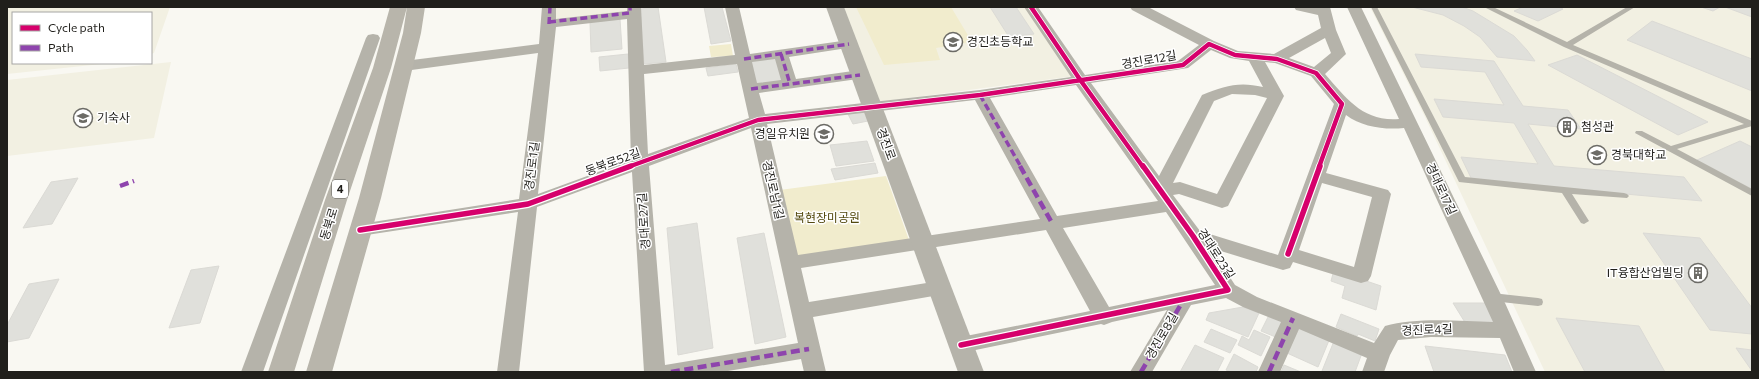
<svg xmlns="http://www.w3.org/2000/svg" width="1759" height="379" font-family="Commissioner,'Noto Sans KR',sans-serif">
  <rect width="100%" height="100%" fill="#f9f8f2"/>
  <path fill="#f2f0e2" d="M 7,7 L 170,7 L 154,53 L 151,54 L 151,13 L 13,13 L 13,63 L 111,63 L 7,74 Z
    M 553,7 L 627,7 L 628,12 L 553,21 Z
    M 841,7 L 1028,7 L 1075,76 L 878,102 Z
    M 1370,7 L 1752,7 L 1752,372 L 1545,372 L 1425,117 Z
    M 171,62 L 154,138 L 7,156 L 7,80 Z"/>
  <path fill="#f1eccd" d="M 856,7 L 951,7 L 972,42 L 936,48 L 940,60 L 884,65 Z
    M 731,44 L 733,56 L 711,57 L 709,46 Z
    M 886,176 L 909,240 L 787,258 L 772,191 Z"/>
  <path fill="#e0e0db" stroke="#dbdad5" d="M 658,7 L 666,62 L 644,64 L 640,9 Z
    M 704,7 L 722,7 L 731,41 L 711,44 Z
    M 990,7 L 1016,7 L 1034,34 L 1009,37 Z
    M 1412,7 L 1462,7 L 1473,11 L 1514,36 L 1527,50 L 1535,61 L 1497,57 L 1480,37 L 1464,26 L 1443,15 Z
    M 1523,7 L 1558,7 L 1563,9 L 1538,21 L 1514,11 Z
    M 1701,7 L 1720,7 L 1713,11 Z
    M 1725,7 L 1745,7 L 1752,9 L 1752,17 Z
    M 620,19 L 622,49 L 591,52 L 590,22 Z
    M 1652,21 L 1752,59 L 1752,91 L 1627,40 Z
    M 628,54 L 629,68 L 600,71 L 599,57 Z
    M 1415,54 L 1494,61 L 1523,106 L 1568,110 L 1581,129 L 1528,124 L 1554,166 L 1684,177 L 1702,201 L 1472,180 L 1461,157 L 1538,164 L 1514,123 L 1443,117 L 1434,99 L 1504,105 L 1485,72 L 1421,67 Z
    M 1577,55 L 1708,122 L 1678,135 L 1548,65 Z
    M 779,57 L 786,82 L 754,86 L 748,60 Z
    M 736,64 L 738,72 L 708,76 L 706,68 Z
    M 864,111 L 868,121 L 853,124 L 848,114 Z
    M 867,141 L 874,161 L 836,166 L 830,145 Z
    M 1740,141 L 1752,147 L 1752,189 L 1697,160 Z
    M 875,163 L 878,173 L 835,180 L 831,169 Z
    M 78,178 L 52,224 L 23,228 L 51,182 Z
    M 697,223 L 713,348 L 678,355 L 667,228 Z
    M 764,233 L 786,337 L 755,344 L 737,238 Z
    M 1643,233 L 1700,238 L 1752,308 L 1752,334 L 1710,330 Z
    M 219,266 L 200,323 L 169,328 L 191,270 Z
    M 1334,270 L 1381,286 L 1376,310 L 1342,298 L 1345,286 L 1331,281 Z
    M 59,279 L 29,338 L 7,342 L 7,325 L 29,284 Z
    M 1453,303 L 1488,303 L 1501,324 L 1466,324 Z
    M 1243,307 L 1259,313 L 1248,337 L 1206,320 L 1209,313 Z
    M 1270,313 L 1286,320 L 1278,338 L 1261,331 Z
    M 1341,314 L 1379,329 L 1375,341 L 1358,334 L 1357,336 L 1336,327 Z
    M 1556,318 L 1639,326 L 1665,372 L 1585,372 Z
    M 1300,326 L 1330,338 L 1318,367 L 1287,353 Z
    M 1211,329 L 1237,340 L 1230,353 L 1204,342 Z
    M 1254,330 L 1270,337 L 1261,356 L 1238,345 L 1242,336 L 1249,340 Z
    M 1334,341 L 1362,353 L 1355,372 L 1325,372 L 1322,371 Z
    M 1195,345 L 1224,358 L 1217,372 L 1180,372 Z
    M 1425,346 L 1505,355 L 1512,372 L 1434,372 Z
    M 1736,348 L 1752,350 L 1752,371 Z
    M 1234,354 L 1258,367 L 1256,372 L 1231,372 L 1226,370 Z
    M 1284,365 L 1301,372 L 1281,372 Z"/>
  <g fill="none" stroke-linecap="round" stroke-linejoin="round">
    <path fill="#b5b3aa" fill-rule="evenodd" d="M 1371,7 L 1377,7 L 1465,177 L 1624,193 L 1627,194 L 1629,196 L 1627,198 L 1572,194 L 1589,221 L 1584,224 L 1581,223 L 1562,193 L 1459,182 Z
      M 1484,7 L 1493,7 L 1567,42 L 1627,7 L 1635,7 L 1573,45 L 1752,121 L 1752,126 L 1677,149 L 1752,189 L 1752,196 L 1635,133 L 1636,131 L 1642,131 L 1671,146 L 1744,124 L 1564,47 Z
      M 1492,293 L 1538,298 L 1542,299 L 1543,302 L 1542,305 L 1538,306 L 1492,301 L 1488,300 L 1487,297 L 1488,294 Z"/>
    <path fill="#b5b3aa" fill-rule="evenodd" d="M 542,7 L 556,7 L 556,19 L 627,11 L 627,7 L 641,7 L 644,65 L 735,55 L 725,7 L 739,7 L 750,54 L 849,40 L 854,41 L 856,44 L 854,47 L 789,57 L 796,79 L 860,70 L 865,72 L 868,75 L 865,78 L 759,93 L 765,114 L 980,90 L 1071,77 L 1024,7 L 1038,7 L 1085,75 L 1178,61 L 1199,45 L 1132,10 L 1130,7 L 1148,7 L 1214,41 L 1238,51 L 1274,54 L 1321,28 L 1318,15 L 1296,10 L 1294,7 L 1330,7 L 1336,30 L 1346,54 L 1325,74 C 1346,98 1363,122 1399,119 L 1347,7 L 1361,7 L 1505,303 L 1536,372 L 1514,372 L 1500,338 L 1431,337 L 1398,340 L 1390,355 L 1384,372 L 1362,372 L 1367,358 L 1299,329 L 1280,372 L 1258,372 L 1281,322 L 1243,307 L 1226,298 L 1191,305 L 1152,372 L 1130,372 L 1167,310 L 1112,322 L 1104,325 L 1101,324 L 961,353 L 953,351 L 950,345 L 953,339 L 961,337 L 1090,311 L 1046,230 L 801,268 L 809,302 L 939,281 L 946,283 L 949,288 L 946,293 L 939,295 L 813,317 L 826,372 L 804,372 L 801,359 L 722,372 L 644,372 L 632,172 L 537,207 L 519,372 L 497,372 L 518,212 L 360,236 L 353,235 L 351,230 L 353,225 L 360,224 L 519,199 L 538,53 L 404,71 L 399,69 L 396,66 L 399,63 L 404,61 L 539,44 ZM 627,19 L 631,160 L 538,194 L 556,27 ZM 1325,38 L 1331,53 L 1314,67 L 1289,58 ZM 1211,50 L 1230,58 L 1249,61 L 1263,87 C 1239,81 1224,86 1202,95 L 1159,176 L 1091,83 L 1188,68 ZM 775,59 L 781,80 L 757,83 L 752,62 ZM 1265,62 L 1275,63 L 1311,76 L 1334,104 L 1278,255 L 1200,231 L 1173,195 L 1179,194 L 1222,208 L 1228,206 L 1284,96 ZM 737,64 L 749,118 L 648,154 L 644,74 ZM 1076,85 L 1158,201 L 1057,216 L 990,98 ZM 1232,94 L 1255,95 L 1267,98 L 1217,194 L 1180,182 L 1173,183 L 1214,101 ZM 975,100 L 1040,219 L 798,255 L 767,124 ZM 1346,115 C 1362,127 1384,130 1404,128 L 1493,322 C 1461,321 1415,317 1385,326 L 1374,343 L 1257,297 L 1235,285 L 1211,248 L 1283,270 L 1290,268 L 1293,262 L 1361,283 L 1368,281 L 1371,276 L 1391,194 L 1388,190 L 1326,173 ZM 751,128 L 798,343 L 665,365 L 649,166 ZM 1322,183 L 1372,197 L 1354,267 L 1299,250 ZM 1166,212 L 1215,285 L 1109,307 L 1063,228 Z
      M 373,34 L 378,35 L 380,38 L 263,372 L 241,372 L 366,38 L 368,35 Z"/>
    <path fill="#b5b3aa" fill-rule="evenodd" d="M 826,7 L 844,7 L 984,372 L 958,372 Z"/>
    <path fill="#b8b5ab" fill-rule="evenodd" d="M 390,7 L 425,7 L 421,33 L 381,198 L 332,372 L 306,372 L 359,198 L 403,33 L 407,7 L 391,68 L 347,200 L 294,372 L 268,372 L 325,200 L 373,68 Z"/>
    <path stroke="#8e44ad" stroke-width="3.5" stroke-dasharray="7 3.5" stroke-linecap="butt" d="M 549,22 L 630,13 L 630,7
      M 549,24 L 550,7
      M 781,54 L 790,84
      M 744,59 L 849,44
      M 751,89 L 860,75
      M 980,95 L 1021,167"/>
    <path stroke="#8e44ad" stroke-width="4.5" stroke-dasharray="9 4.5" stroke-linecap="butt" d="M 1020,166 L 1052,223
      M 120,186 L 134,181
      M 671,372 L 809,349
      M 1141,372 L 1183,301
      M 1269,372 L 1293,318"/>
    <defs>
      <path id="cycleway-far1" d="M 1031,7 L 1081,81 L 1143,167
        M 628,167 L 758,120 L 980,95 L 1183,65 L 1209,44 L 1235,55 L 1277,59 L 1316,73 L 1342,104 L 1319,167"/>
      <path id="cycleway" d="M 360,230 L 528,204 L 631,166
        M 1288,254 L 1320,166
        M 961,345 L 1228,290 L 1193,236 L 1143,166"/>
    </defs>
    <use href="#cycleway-far1" stroke="#fff" stroke-width="6"/>
    <use href="#cycleway" stroke="#fff" stroke-width="8"/>
    <use href="#cycleway-far1" stroke="#d6006c" stroke-width="4.5"/>
    <use href="#cycleway" stroke="#d6006c" stroke-width="5.5"/>
  </g>
  <defs>
    <symbol id="school-ring" viewBox="-11 -11 22 22"><circle r="9.5" fill="#fff" stroke="#6c6b66" stroke-width="1.5"/><path d="M0-5L7-2L0 1L-7-2ZM-4 1L0 2.5L4 1V4Q0 6-4 4Z" fill="#6c6b66"/></symbol>
    <symbol id="building-ring" viewBox="-11 -11 22 22"><circle r="9.5" fill="#fff" stroke="#6c6b66" stroke-width="1.5"/><path d="M-4-6H4V6H1V3H-1V6H-4ZM-2.5-4.3h1.7v1.8h-1.7ZM.8-4.3h1.7v1.8H.8ZM-2.5-1h1.7V.8h-1.7ZM.8-1h1.7V.8H.8Z" fill="#6c6b66"/></symbol>
    <symbol id="university-ring" viewBox="-11 -11 22 22"><circle r="9.5" fill="#fff" stroke="#6c6b66" stroke-width="1.5"/><path d="M0-5L7-2L0 1L-7-2ZM-4 1L0 2.5L4 1V4Q0 6-4 4Z" fill="#6c6b66"/></symbol>
  </defs>
  <g fill-rule="evenodd">
    <use href="#school-ring" x="942" y="31" width="22" height="22"/>
    <use href="#school-ring" x="72" y="107" width="22" height="22"/>
    <use href="#building-ring" x="1556" y="116" width="22" height="22"/>
    <use href="#school-ring" x="813" y="123" width="22" height="22"/>
    <use href="#university-ring" x="1586" y="144" width="22" height="22"/>
    <use href="#building-ring" x="1687" y="262" width="22" height="22"/>
  </g>
  <g text-anchor="middle" stroke-width="3" stroke-linejoin="round" paint-order="stroke">
    <rect fill="#fff" stroke="#63625f" stroke-width="1" x="332" y="180" width="16" height="18" rx="3"/>
    <g font-size="11" font-weight="bold" fill="#201f1b">
      <text x="340" y="193">4</text>
    </g>
    <g font-size="12" fill="#201f1b" stroke="#fff" text-anchor="start">
      <text x="967" y="46">경진초등학교</text>
      <text x="97" y="122">기숙사</text>
      <text x="1581" y="131">첨성관</text>
      <text x="810" y="138" text-anchor="end">경일유치원</text>
      <text x="1611" y="159">경북대학교</text>
      <text x="1684" y="277" text-anchor="end">IT융합산업빌딩</text>
    </g>
    <g font-size="12" fill="#201f1b" stroke="#fff">
      <text transform="translate(1149 60) rotate(-10)" y="4">경진로12길</text>
      <text transform="translate(886 144) rotate(70)" y="4">경진로</text>
      <text transform="translate(613 162) rotate(-20)" y="4">동북로52길</text>
      <text transform="translate(532 166) rotate(-83)" y="4">경진로1길</text>
      <text transform="translate(1441 189) rotate(65)" y="4">경대로17길</text>
      <text transform="translate(773 190) rotate(77)" y="4">경진로남1길</text>
      <text transform="translate(644 221) rotate(-94)" y="4">경대로27길</text>
      <text transform="translate(329 224) rotate(-73)" y="4">동북로</text>
      <text transform="translate(1216 254) rotate(57)" y="4">경대로23길</text>
      <text transform="translate(1427 330) rotate(-2)" y="4">경진로4길</text>
      <text transform="translate(1162 336) rotate(-60)" y="4">경진로8길</text>
    </g>
    <g font-size="12" fill="#544a10" stroke="#fff">
      <text x="827" y="222">복현장미공원</text>
    </g>
  </g>
  <rect width="1759" height="379" fill="none" stroke="#201f1b" stroke-width="16"/>
  <rect x="12" y="12" width="140" height="52" fill="#ffffff" stroke="#a6a5a4"/>
  <rect x="20" y="25" width="20" height="6" fill="#d6006c" stroke="#a6a5a4"/>
  <text x="48" y="32" font-size="12" fill="#201f1b">Cycle path</text>
  <rect x="20" y="45" width="20" height="6" fill="#8e44ad" stroke="#a6a5a4"/>
  <text x="48" y="52" font-size="12" fill="#201f1b">Path</text>
</svg>
